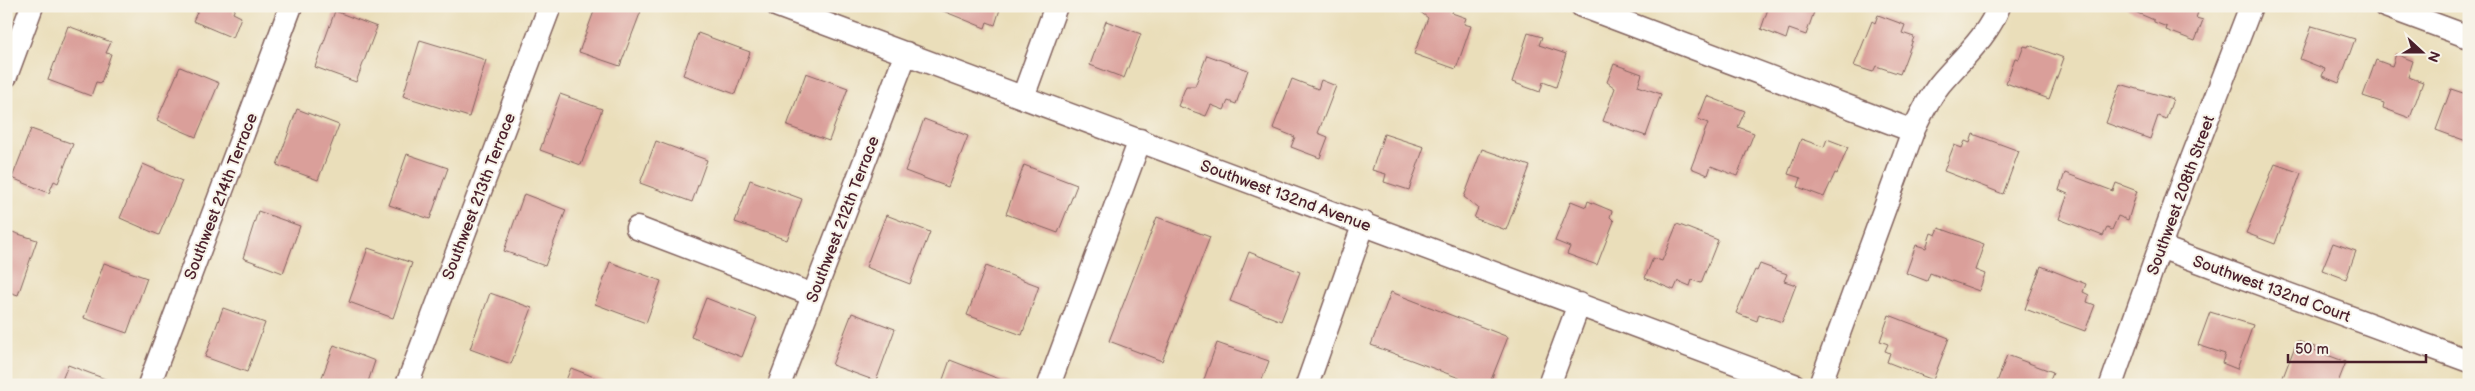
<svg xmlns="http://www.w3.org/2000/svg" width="2475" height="391" font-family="'Balsamiq Sans',sans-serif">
  <rect width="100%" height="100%" fill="#f7f3e8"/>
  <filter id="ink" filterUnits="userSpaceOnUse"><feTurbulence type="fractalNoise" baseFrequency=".02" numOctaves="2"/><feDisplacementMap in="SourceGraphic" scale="10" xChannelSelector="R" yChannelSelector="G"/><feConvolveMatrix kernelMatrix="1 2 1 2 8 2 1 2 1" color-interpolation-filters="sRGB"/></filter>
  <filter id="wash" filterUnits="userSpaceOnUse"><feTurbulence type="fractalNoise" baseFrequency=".0096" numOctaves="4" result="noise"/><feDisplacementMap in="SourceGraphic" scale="20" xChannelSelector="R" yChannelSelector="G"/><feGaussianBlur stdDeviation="1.12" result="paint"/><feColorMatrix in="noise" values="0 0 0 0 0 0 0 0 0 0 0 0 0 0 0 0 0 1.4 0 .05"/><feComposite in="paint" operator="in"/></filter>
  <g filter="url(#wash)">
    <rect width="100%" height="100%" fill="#eadeba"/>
    <g id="blocks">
      <path fill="#da9f9a" d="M 200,6 L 236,6 L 233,13 L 241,17 L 233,38 L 193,21 Z
        M 596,6 L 629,6 L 641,11 L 620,66 L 579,52 Z
        M 931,6 L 1001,6 L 995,25 L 987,22 L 985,28 Z
        M 1413,6 L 1454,6 L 1452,13 L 1466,18 L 1464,24 L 1471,26 L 1456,69 L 1414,54 L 1428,18 Z
        M 1769,6 L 1816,6 L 1806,35 L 1789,29 L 1786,39 L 1761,29 Z
        M 2121,6 L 2200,6 L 2196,18 L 2203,20 L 2195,41 L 2166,30 L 2167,27 L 2154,22 L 2154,20 Z
        M 335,11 L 377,27 L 356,82 L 315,67 Z
        M 1878,15 L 1905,25 L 1902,33 L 1914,37 L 1900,74 L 1876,66 L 1873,72 L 1854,66 L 1872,21 L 1875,23 Z
        M 1106,21 L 1141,34 L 1124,78 L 1090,65 Z
        M 68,26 L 111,42 L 106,53 L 111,54 L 101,83 L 96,82 L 91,96 L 48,80 Z
        M 2312,26 L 2355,39 L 2339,83 L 2322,76 L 2325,69 L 2300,59 Z
        M 698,33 L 750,52 L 735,94 L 683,75 Z
        M 1528,33 L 1542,37 L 1539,45 L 1566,54 L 1556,87 L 1543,82 L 1540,92 L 1512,82 Z
        M 420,40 L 486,60 L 469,117 L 403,96 Z
        M 2029,45 L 2064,58 L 2049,99 L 2006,83 L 2015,58 L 2019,59 L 2024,46 L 2028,47 Z
        M 2396,54 L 2413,61 L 2408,77 L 2423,82 L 2410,118 L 2383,108 L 2384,103 L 2363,96 L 2376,60 L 2392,66 Z
        M 1207,55 L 1248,70 L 1236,104 L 1228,101 L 1224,110 L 1211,105 L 1206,116 L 1178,106 L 1186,86 L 1195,86 Z
        M 1614,64 L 1642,74 L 1638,86 L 1661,94 L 1646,136 L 1603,121 L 1615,88 L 1607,82 Z
        M 180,67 L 219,83 L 196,137 L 157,120 Z
        M 806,73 L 848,88 L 829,141 L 787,126 Z
        M 1292,79 L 1318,89 L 1321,80 L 1336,86 L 1318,133 L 1328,137 L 1320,158 L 1291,147 L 1295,137 L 1273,128 Z
        M 2120,84 L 2173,99 L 2166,119 L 2158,116 L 2150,139 L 2106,123 Z
        M 2451,89 L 2469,95 L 2469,142 L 2436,130 Z
        M 560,94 L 602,109 L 581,165 L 540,150 Z
        M 1707,96 L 1745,111 L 1738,127 L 1754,133 L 1737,176 L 1711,166 L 1708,175 L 1691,168 L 1708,123 L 1698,119 Z
        M 297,109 L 339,125 L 318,180 L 277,165 Z
        M 924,119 L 968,136 L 948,187 L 905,171 Z
        M 31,129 L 73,144 L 58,183 L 54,181 L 49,193 L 12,178 Z
        M 1384,134 L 1424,147 L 1409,190 L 1384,182 L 1386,174 L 1372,170 Z
        M 1973,134 L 2019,151 L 2003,194 L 1944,171 L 1954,145 L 1962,148 L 1965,141 L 1970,143 Z
        M 1801,139 L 1824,147 L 1827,139 L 1848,147 L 1837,174 L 1835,173 L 1824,197 L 1798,187 L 1801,178 L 1788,174 Z
        M 656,141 L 707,160 L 692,202 L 640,183 Z
        M 1482,149 L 1530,166 L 1506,230 L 1474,218 L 1478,208 L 1464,197 Z
        M 407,154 L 448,168 L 430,219 L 389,205 Z
        M 143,164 L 182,181 L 159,235 L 120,218 Z
        M 2275,164 L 2301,173 L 2275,244 L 2246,233 Z
        M 1024,165 L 1077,185 L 1058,233 L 1006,214 Z
        M 2065,173 L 2113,191 L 2116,183 L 2137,191 L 2128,220 L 2118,216 L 2112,230 L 2107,228 L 2103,236 L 2059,219 L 2068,194 L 2059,190 Z
        M 750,180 L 802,199 L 787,240 L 735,222 Z
        M 524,194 L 566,210 L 545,266 L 504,251 Z
        M 1571,201 L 1586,207 L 1588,201 L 1612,211 L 1610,217 L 1614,221 L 1597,265 L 1567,254 L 1570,247 L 1555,241 Z
        M 258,211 L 300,226 L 283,273 L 243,258 Z
        M 886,215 L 930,232 L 910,284 L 866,267 Z
        M 1157,217 L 1210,237 L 1162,361 L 1109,341 Z
        M 1677,224 L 1718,240 L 1701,283 L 1692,280 L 1690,286 L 1678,281 L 1674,290 L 1645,278 L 1653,258 L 1662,261 Z
        M 1939,228 L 1984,244 L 1975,270 L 1985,274 L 1979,291 L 1930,273 L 1927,281 L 1906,273 L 1916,245 L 1926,248 L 1931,233 L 1936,235 Z
        M 6,230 L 37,240 L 18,295 L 6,291 Z
        M 2333,243 L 2356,251 L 2346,279 L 2322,270 Z
        M 368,248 L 412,263 L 393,318 L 349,302 Z
        M 1249,252 L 1300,272 L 1281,321 L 1230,301 Z
        M 610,262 L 661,281 L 646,323 L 595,304 Z
        M 104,263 L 147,278 L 127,333 L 84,318 Z
        M 1760,264 L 1787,274 L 1784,281 L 1796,285 L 1782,322 L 1759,314 L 1757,321 L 1736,313 L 1755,270 L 1757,271 Z
        M 986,266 L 1039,286 L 1022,335 L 967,315 Z
        M 2041,266 L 2086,284 L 2083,292 L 2089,295 L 2087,302 L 2095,305 L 2085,331 L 2025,309 Z
        M 1391,292 L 1508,337 L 1489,385 L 1478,385 L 1371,345 Z
        M 490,293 L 532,308 L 511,364 L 470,349 Z
        M 706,298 L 757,318 L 742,357 L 691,337 Z
        M 223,308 L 265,323 L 247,372 L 205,357 Z
        M 2210,312 L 2253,325 L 2237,369 L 2222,363 L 2225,354 L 2198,345 Z
        M 852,313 L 895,329 L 876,381 L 832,365 Z
        M 1889,315 L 1949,338 L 1933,380 L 1887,362 L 1890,353 L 1885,351 L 1888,344 L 1880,341 Z
        M 2297,341 L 2315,347 L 2314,350 L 2346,362 L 2337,385 L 2280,385 Z
        M 1217,343 L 1269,361 L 1260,385 L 1202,385 Z
        M 334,345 L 375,361 L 367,385 L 319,385 Z
        M 2007,355 L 2053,372 L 2048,385 L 1996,385 Z
        M 950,360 L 1012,384 L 1011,385 L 941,385 Z
        M 68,365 L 116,383 L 116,385 L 60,385 Z
        M 571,368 L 612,384 L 612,385 L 564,385 Z"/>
    </g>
  </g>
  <g filter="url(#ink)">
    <use href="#blocks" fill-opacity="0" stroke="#82625d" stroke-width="1"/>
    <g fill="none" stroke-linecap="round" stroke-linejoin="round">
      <defs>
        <path id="minor" d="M 778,6 L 1794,385
          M 1582,6 L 1913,131
          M 2385,6 L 2469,37
          M 6,76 L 32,6
          M 1023,97 L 1056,6
          M 637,228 L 813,295
          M 2160,247 L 2469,361
          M 149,385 L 291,6
          M 407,385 L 550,6
          M 779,385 L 906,53
          M 1049,385 L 1140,140
          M 1307,385 L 1364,223
          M 1549,385 L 1579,304
          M 1820,385 L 1913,131 C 1921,114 1929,98 1940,84 C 1961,59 1988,37 1999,6
          M 2111,385 L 2183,182 L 2251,6"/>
      </defs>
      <use href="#minor" stroke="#82625d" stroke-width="25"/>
      <use href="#minor" stroke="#fff" stroke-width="22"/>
    </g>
  </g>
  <g text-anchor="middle" stroke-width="4" stroke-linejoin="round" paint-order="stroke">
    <g font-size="16" fill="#4a1f2b" stroke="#f7f3e8">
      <text transform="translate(1286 195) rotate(20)" y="6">Southwest 132nd Avenue</text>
      <text transform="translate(2180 195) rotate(-70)" y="6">Southwest 208th Street</text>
      <text transform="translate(220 196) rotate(-69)" y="6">Southwest 214th Terrace</text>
      <text transform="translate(478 196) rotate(-69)" y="6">Southwest 213th Terrace</text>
      <text transform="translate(842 219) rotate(-69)" y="6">Southwest 212th Terrace</text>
      <text transform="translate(2272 288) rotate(20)" y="6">Southwest 132nd Court</text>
    </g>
  </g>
  <rect width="2475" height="391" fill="none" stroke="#f7f3e8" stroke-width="25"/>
  <g transform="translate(2422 52) rotate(111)" stroke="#f7f3e8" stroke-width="4" paint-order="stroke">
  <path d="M0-4L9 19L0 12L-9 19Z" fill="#4a1f2b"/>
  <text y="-8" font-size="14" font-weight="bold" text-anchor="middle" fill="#4a1f2b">N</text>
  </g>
  <path d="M2288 354v8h138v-8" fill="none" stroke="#4a1f2b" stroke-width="2.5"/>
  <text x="2295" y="354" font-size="15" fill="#4a1f2b" stroke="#f7f3e8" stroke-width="4" paint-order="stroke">50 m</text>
</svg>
